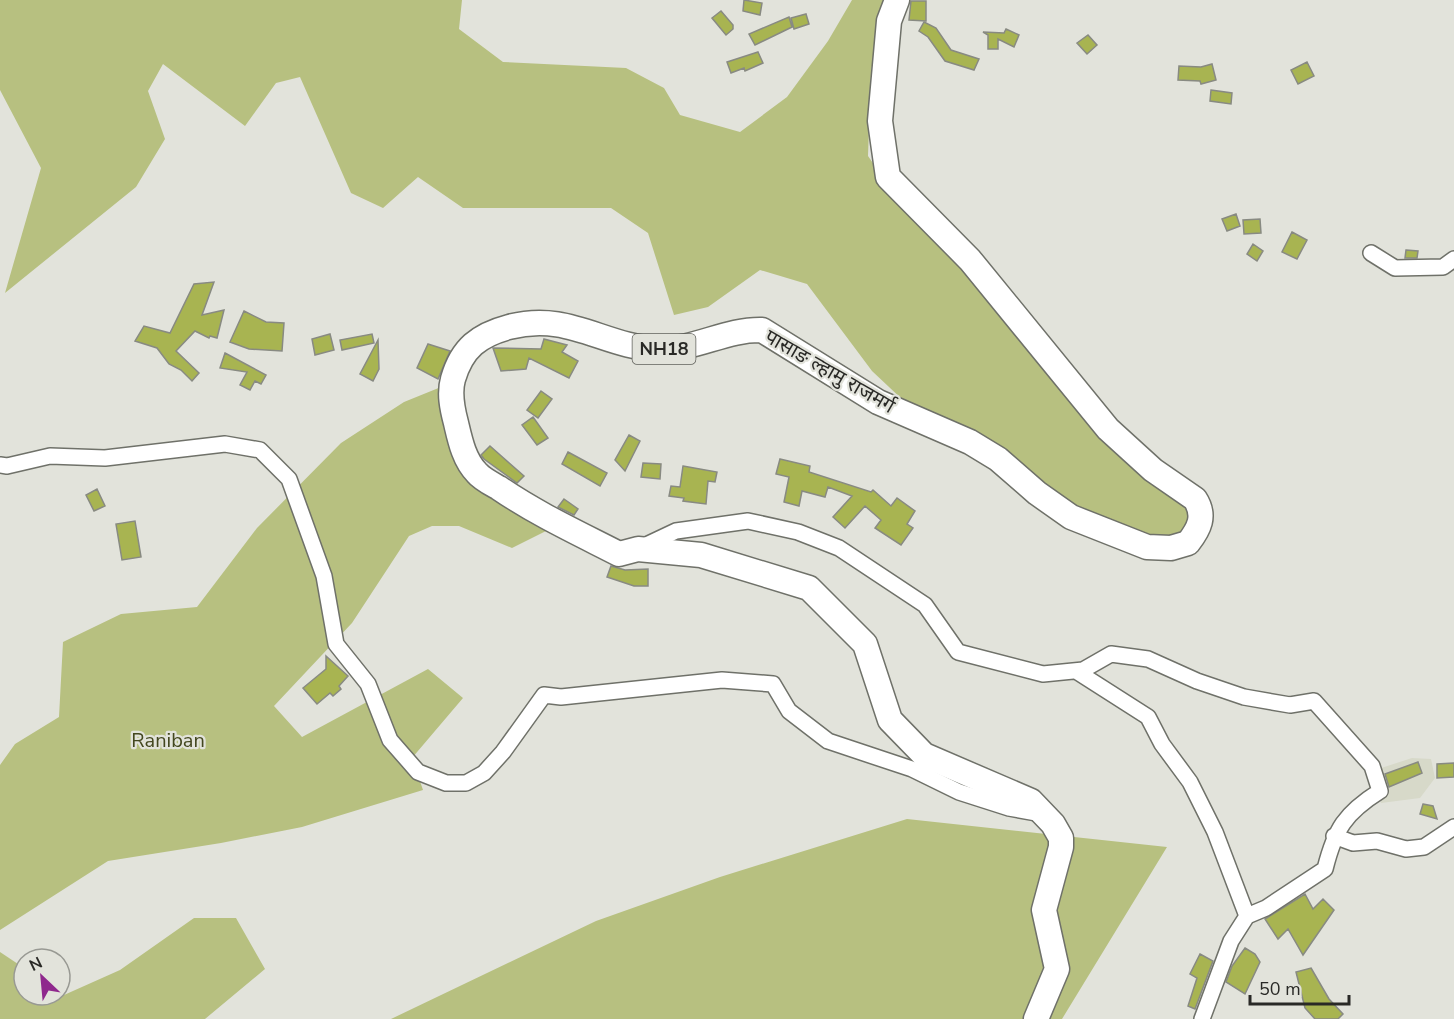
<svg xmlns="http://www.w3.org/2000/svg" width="1454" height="1019" font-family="'Nunito Sans','Noto Sans Devanagari',sans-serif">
  <rect width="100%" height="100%" fill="#e2e3db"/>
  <path fill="#d7d9c9" d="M 1412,758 L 1431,759 L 1435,778 L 1420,798 L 1381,803 L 1372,771 Z"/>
  <path fill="#b7c080" d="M 0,0 L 462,0 L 459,29 L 503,62 L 626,68 L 664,88 L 680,115 L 740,132 L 787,97 L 828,41 L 852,0 L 884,0 L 871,71 L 868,156 L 911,218 L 971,267 L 1182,500 L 1191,517 L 1187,532 L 1169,538 L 1147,536 L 1073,509 L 906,403 L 872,371 L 807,284 L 760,270 L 708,307 L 674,315 L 648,233 L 611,208 L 463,208 L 418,177 L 383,208 L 351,193 L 300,77 L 276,83 L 245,126 L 163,64 L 148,91 L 165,139 L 136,187 L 5,293 L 41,168 L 0,90 Z
    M 441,387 L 456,452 L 550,529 L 512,548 L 459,526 L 432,526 L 409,536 L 352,623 L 274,706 L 302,737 L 428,669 L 463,698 L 412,758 L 423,790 L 302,827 L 221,843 L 108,861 L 0,930 L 0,765 L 15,744 L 59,717 L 63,642 L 121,614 L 197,607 L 257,528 L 341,443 L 404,402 Z
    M 907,819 L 1167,847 L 1062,1019 L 391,1019 L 596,921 L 720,877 Z
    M 194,918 L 236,918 L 265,969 L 205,1019 L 0,1019 L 0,952 L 24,968 L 24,995 L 60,995 L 60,993 L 64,995 L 120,970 Z"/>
  <path fill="#a8b451" stroke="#888a82" stroke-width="1.5" d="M 744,0 L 762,3 L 760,15 L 743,11 Z
    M 911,1 L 926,1 L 926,21 L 909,20 Z
    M 721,11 L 733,25 L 733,29 L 726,35 L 712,18 Z
    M 806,14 L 809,24 L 794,29 L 791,18 Z
    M 789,17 L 792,27 L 755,45 L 749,34 Z
    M 924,22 L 936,28 L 951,50 L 979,59 L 974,70 L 945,61 L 928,37 L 919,31 Z
    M 1006,29 L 1019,35 L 1014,47 L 998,39 L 998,49 L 988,49 L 988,35 L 983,32 L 1004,33 Z
    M 1088,35 L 1097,45 L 1087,54 L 1077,43 Z
    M 758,52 L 763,63 L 745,71 L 744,68 L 731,73 L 727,62 Z
    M 1307,62 L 1314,76 L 1298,84 L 1291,70 Z
    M 1212,64 L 1216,80 L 1201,84 L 1200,81 L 1178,80 L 1179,66 L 1201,67 Z
    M 1211,90 L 1232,93 L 1231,104 L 1210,101 Z
    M 1236,214 L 1240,226 L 1227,231 L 1222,219 Z
    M 1260,219 L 1261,233 L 1244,234 L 1243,220 Z
    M 1292,232 L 1307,240 L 1297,259 L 1282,252 Z
    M 1253,244 L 1263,251 L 1257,261 L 1247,254 Z
    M 1406,250 L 1418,251 L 1417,258 L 1405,258 Z
    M 214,282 L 202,315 L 224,310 L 217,338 L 210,336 L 209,338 L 195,331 L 176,351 L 199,373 L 192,381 L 181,370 L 169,364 L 157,348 L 135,341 L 144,326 L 170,333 L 194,284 Z
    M 244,311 L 266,322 L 284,323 L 282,351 L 249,349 L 230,342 Z
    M 330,334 L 334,350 L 315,355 L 312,339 Z
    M 372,334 L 374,343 L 342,350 L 340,340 Z
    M 544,339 L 567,345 L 562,352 L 578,361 L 569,378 L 529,358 L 526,369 L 501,371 L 493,348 L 541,349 Z
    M 378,340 L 379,369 L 373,381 L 360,374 Z
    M 428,344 L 450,351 L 438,379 L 417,368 Z
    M 225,353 L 266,375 L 261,384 L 255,381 L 250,390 L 240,385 L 247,372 L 220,368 Z
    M 541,391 L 552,399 L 538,418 L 527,410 Z
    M 533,417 L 548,438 L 537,445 L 522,425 Z
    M 629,435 L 640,441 L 625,471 L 615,460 Z
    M 490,446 L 524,476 L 517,483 L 484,459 L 481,455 Z
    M 568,452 L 607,473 L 600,486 L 562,464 Z
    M 780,459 L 810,466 L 809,472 L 871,492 L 873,490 L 891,506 L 897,498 L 915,511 L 907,524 L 913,528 L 901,545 L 875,528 L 881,520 L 865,506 L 845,528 L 833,517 L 852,496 L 828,487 L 825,497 L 802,491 L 799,506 L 784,502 L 789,477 L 776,474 Z
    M 643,463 L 661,464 L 660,479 L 641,477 Z
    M 683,466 L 717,472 L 715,482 L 708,481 L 706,504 L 683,501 L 684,498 L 669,496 L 671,486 L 680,487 Z
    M 97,489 L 105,506 L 94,511 L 86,495 Z
    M 564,499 L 578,509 L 574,515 L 558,507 Z
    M 135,521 L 141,557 L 122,560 L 116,524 Z
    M 611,566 L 625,570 L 648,569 L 648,586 L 634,586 L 607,577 Z
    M 326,656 L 348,676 L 339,686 L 341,689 L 333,696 L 330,693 L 317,704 L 303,688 L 326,669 Z
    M 1418,762 L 1422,773 L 1389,787 L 1385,774 Z
    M 1454,763 L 1454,777 L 1437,778 L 1437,764 Z
    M 1423,804 L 1433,806 L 1437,819 L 1420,814 Z
    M 1305,894 L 1313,909 L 1323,899 L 1334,910 L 1303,955 L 1288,929 L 1278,939 L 1265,919 Z
    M 1245,948 L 1255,954 L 1260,962 L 1245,994 L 1226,982 L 1232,966 Z
    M 1200,954 L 1213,961 L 1195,1009 L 1188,1006 L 1197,978 L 1190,974 Z
    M 1311,968 L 1329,999 L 1343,1014 L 1338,1019 L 1315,1019 L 1305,1008 L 1296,972 Z"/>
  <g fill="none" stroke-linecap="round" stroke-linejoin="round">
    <defs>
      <path id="street" d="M 1371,253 L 1395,268 L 1443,267 L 1454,259
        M 0,465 L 7,466 L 50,456 L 105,458 L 225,444 L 260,450 L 289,479 L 324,576 L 336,644 L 368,684 L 390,740 L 418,772 L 446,783 L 466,783 L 484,773 L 503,752 L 544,695 L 561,697 L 722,680 L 773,684 L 789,711 L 828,741 L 912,769 L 959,792 L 1009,808 L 1042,814
        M 640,548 L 676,531 L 748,521 L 798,532 L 839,548 L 925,605 L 958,652 L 1043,674 L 1083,670 L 1111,654 L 1148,659 L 1197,681 L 1244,697 L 1290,705 L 1314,701 L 1372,766 L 1380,791 C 1345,813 1335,829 1325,869 L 1266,908 L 1247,916 L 1215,832 L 1190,782 L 1162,744 L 1148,717 L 1076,671
        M 1334,836 L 1353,843 L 1377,841 L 1406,849 L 1424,847 L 1454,827
        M 1202,1019 L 1231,941 L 1247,916"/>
      <path id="primary" d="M 897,0 L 889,21 L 880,121 L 888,177 L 970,260 L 1108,429 L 1153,470 L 1195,499 C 1206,516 1199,529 1188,543 L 1171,548 L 1147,547 L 1071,517 L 1037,493 L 998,459 L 970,442 L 878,402 L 762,330 C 726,329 695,350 660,349 C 604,348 570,311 509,327 C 479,335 462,348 453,379 C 449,393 452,408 456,423 C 460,440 464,460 477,473 C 482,479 492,484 499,488 C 537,514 578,533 619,554 L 638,549 L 701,555 L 809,588 L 865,644 L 890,720 L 924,755 L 1031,801 L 1053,824 L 1061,838 L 1061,847 L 1044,910 L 1057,969 L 1036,1019"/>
    </defs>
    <use href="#street" stroke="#6f7169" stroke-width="18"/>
    <use href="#primary" stroke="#6f7169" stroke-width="27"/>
    <use href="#street" stroke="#fff" stroke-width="15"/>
    <use href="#primary" stroke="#fff" stroke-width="24"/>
  </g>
  <g text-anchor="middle" stroke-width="4.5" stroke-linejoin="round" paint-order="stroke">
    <rect fill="#e2e3db" stroke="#60615c" stroke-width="1.5" x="632.5" y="334" width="63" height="30" rx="4.5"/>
    <g font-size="18" font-weight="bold" fill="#292926">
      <text x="664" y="355">NH18</text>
    </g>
    <g font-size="20" fill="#292926" stroke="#e2e3db">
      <text transform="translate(830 371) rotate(30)" y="7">पासाङ ल्हामु राजमर्ग</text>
    </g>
    <g font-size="20" fill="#43471f" stroke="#e2e3db">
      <text x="168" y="747">Raniban</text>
    </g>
  </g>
  <g transform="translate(42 977) rotate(334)"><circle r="28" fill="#e2e3db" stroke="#989993" stroke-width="1.5"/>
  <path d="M0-4.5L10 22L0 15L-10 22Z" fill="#8f288d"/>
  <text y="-9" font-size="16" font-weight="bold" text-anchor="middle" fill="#292926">N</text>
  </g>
  <path d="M1250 995v9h99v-9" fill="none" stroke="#292926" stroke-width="3"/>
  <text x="1259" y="995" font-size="18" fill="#292926" stroke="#e2e3db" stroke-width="4.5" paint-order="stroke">50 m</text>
</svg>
